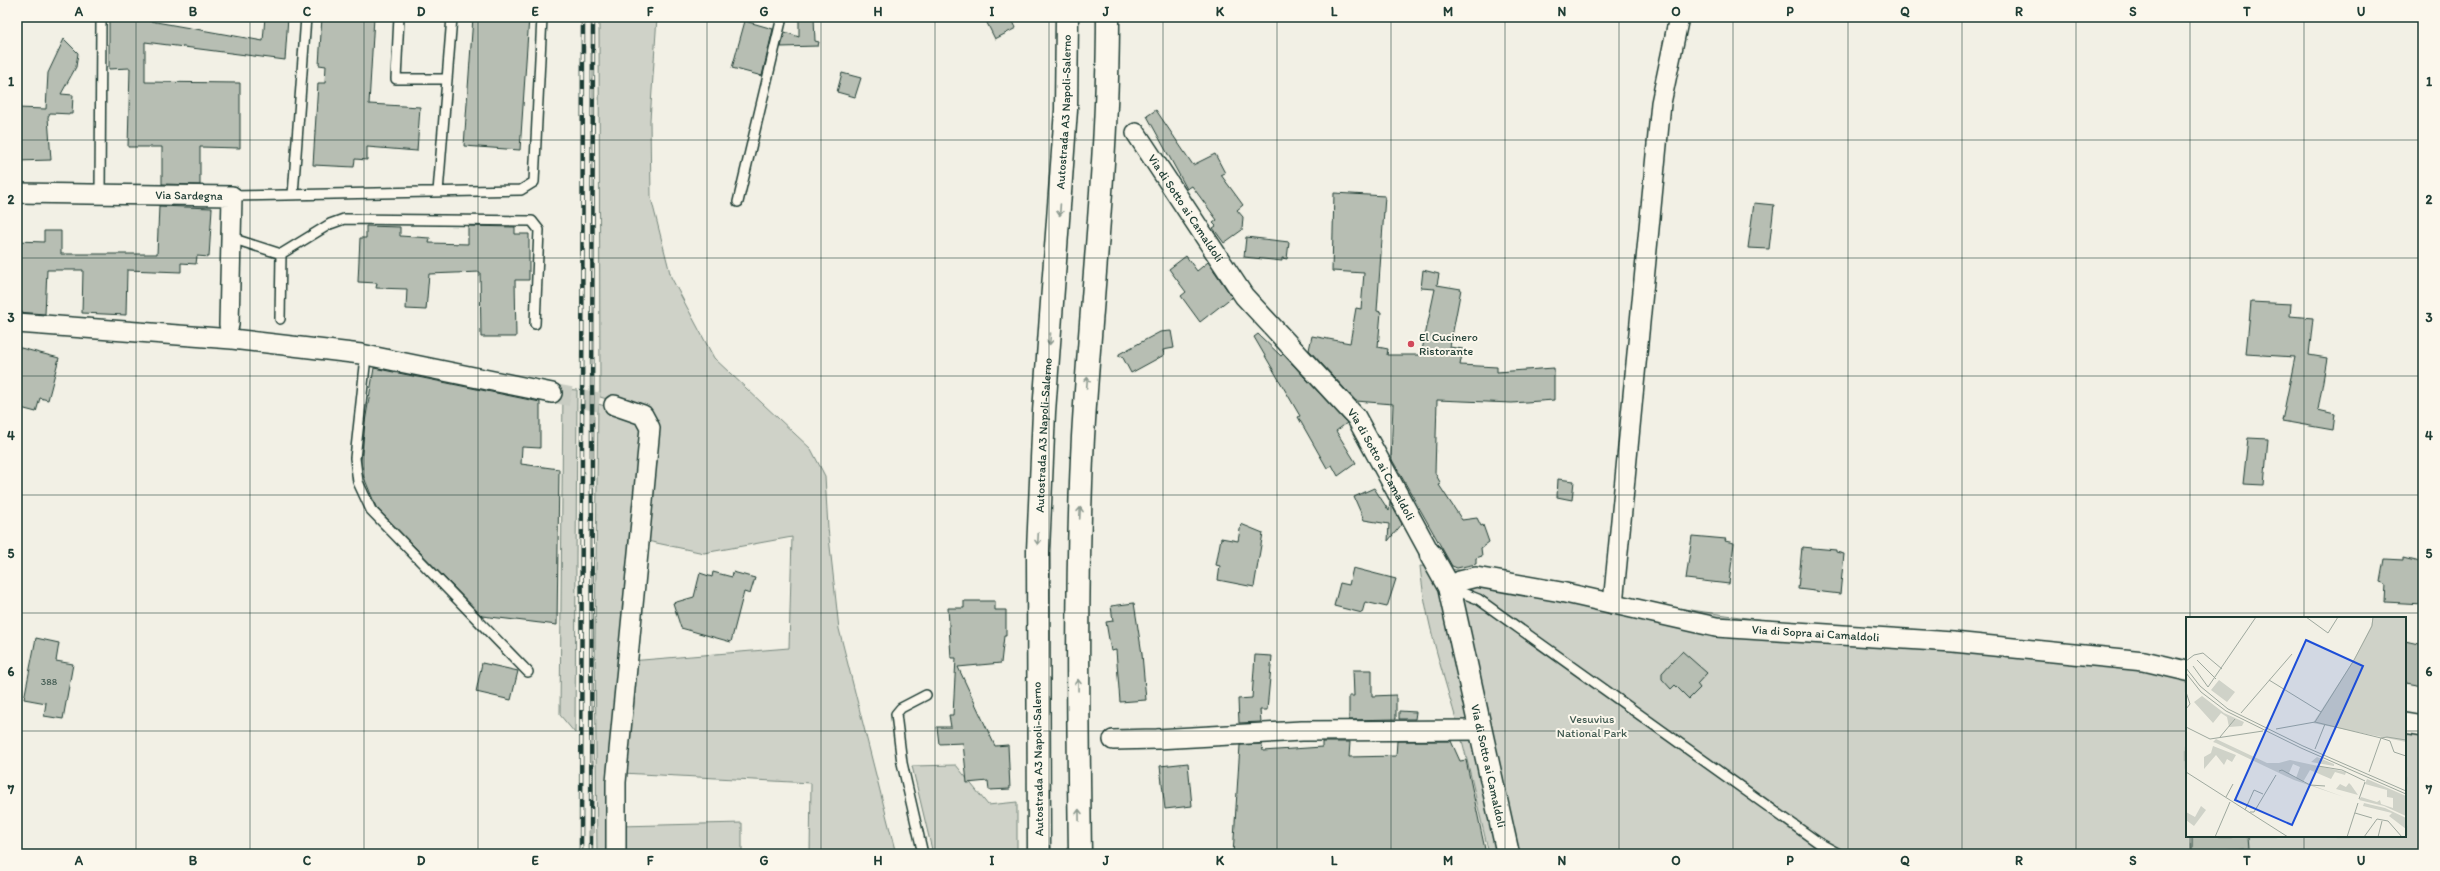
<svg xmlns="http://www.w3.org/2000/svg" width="2440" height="871" font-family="Itim,sans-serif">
  <rect width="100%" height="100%" fill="#f2f0e5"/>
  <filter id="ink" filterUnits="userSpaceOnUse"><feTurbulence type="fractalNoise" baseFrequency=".025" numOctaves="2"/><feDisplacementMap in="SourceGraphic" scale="8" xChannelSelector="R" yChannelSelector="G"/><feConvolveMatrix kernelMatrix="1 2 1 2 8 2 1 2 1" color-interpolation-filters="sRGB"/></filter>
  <g filter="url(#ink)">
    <path fill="#cfd2c8" stroke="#77887e" d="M 599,17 L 657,17 L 650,120 L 651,198 L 671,277 L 714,358 L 811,449 L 825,476 L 828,528 L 839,629 L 896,854 L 810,854 L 811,783 L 622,773 L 630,661 L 789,648 L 792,537 L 704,553 L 647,541 L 654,420 L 638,408 L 600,397 Z
      M 563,389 L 577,390 L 575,733 L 560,715 Z
      M 598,404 L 637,415 L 645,430 L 610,854 L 597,854 L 595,642 Z
      M 1420,566 L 1459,570 L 1621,600 L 1747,618 L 2187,664 L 2187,836 L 2405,836 L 2405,716 L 2423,718 L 2423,854 L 1489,854 C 1481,821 1474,788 1466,756 C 1450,692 1426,631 1420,566 Z
      M 956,765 L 988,805 L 1017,802 L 1017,854 L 933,854 L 912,766 Z
      M 742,823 L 742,854 L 622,854 L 620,826 Z"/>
    <path fill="#b7beb3" stroke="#1f3d34" d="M 109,17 L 128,17 L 263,41 L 265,17 L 288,17 L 285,60 L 145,42 L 145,82 L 240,83 L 240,148 L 200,147 L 200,185 L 162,184 L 162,147 L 128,147 L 130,68 L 109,69 Z
      M 322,17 L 374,17 L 369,104 L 420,107 L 417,151 L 367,147 L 367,160 L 355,159 L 354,167 L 313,165 L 318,83 L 325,83 L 326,66 L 319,65 Z
      M 473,17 L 529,17 L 520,150 L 464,146 Z
      M 799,17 L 814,17 L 815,41 L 819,42 L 818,46 L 781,47 L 785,32 L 799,37 Z
      M 984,17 L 1011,17 L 1016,28 L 995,39 Z
      M 745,21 L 773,29 L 762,76 L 732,68 Z
      M 64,39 L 78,53 L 76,67 L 61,94 L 73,95 L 72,114 L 50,113 L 48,117 L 51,160 L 17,161 L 17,108 L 46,109 L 48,73 Z
      M 842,73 L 861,78 L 855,97 L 837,92 Z
      M 1156,110 L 1193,165 L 1215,154 L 1225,173 L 1221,175 L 1243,205 L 1237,210 L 1243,217 L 1242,230 L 1224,243 L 1213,228 L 1216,226 L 1213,223 L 1217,220 L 1192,186 L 1187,189 L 1147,116 Z
      M 1334,193 L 1385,196 L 1377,311 L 1381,312 L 1378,347 L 1388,349 L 1387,355 L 1421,355 L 1435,289 L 1421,288 L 1423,270 L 1439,274 L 1437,285 L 1461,289 L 1450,347 L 1463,349 L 1460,365 L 1497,367 L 1497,372 L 1554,368 L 1554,400 L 1512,403 L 1437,400 L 1435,473 L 1441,484 L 1439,485 L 1462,520 L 1477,518 L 1481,526 L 1483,525 L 1489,542 L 1481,548 L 1482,556 L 1476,558 L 1476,564 L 1457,568 L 1452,566 L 1391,458 L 1393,404 L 1356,401 L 1309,350 L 1312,336 L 1350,343 L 1356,308 L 1361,309 L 1364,273 L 1332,271 Z
      M 1754,203 L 1774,205 L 1769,249 L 1748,248 Z
      M 159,206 L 212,208 L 209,257 L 197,256 L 196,264 L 181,263 L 181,272 L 127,270 L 126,315 L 82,313 L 83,270 L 47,270 L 45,314 L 17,312 L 17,241 L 44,242 L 44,231 L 61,231 L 61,254 L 157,254 Z
      M 366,226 L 400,227 L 400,236 L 430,238 L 429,243 L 468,244 L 468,226 L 515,227 L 515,234 L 529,234 L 529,280 L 515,280 L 516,337 L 481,337 L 480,272 L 429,274 L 426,310 L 406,309 L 407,289 L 376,288 L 377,283 L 358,282 L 360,238 L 366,238 Z
      M 1246,237 L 1289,242 L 1287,259 L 1282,258 L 1282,261 L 1244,257 Z
      M 1186,256 L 1197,271 L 1208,262 L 1232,297 L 1200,322 L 1181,296 L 1186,292 L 1169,269 Z
      M 2251,302 L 2291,304 L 2290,316 L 2313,318 L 2309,355 L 2327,358 L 2318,410 L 2335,414 L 2333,430 L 2282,421 L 2295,357 L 2246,354 Z
      M 1171,331 L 1174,348 L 1163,350 L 1164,355 L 1131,373 L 1122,356 L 1119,357 L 1119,354 L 1160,332 Z
      M 1258,334 L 1281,356 L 1283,354 L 1347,423 L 1336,431 L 1356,463 L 1338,476 L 1332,465 L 1327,468 L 1298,417 L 1300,416 L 1254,337 Z
      M 17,347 L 59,358 L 48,400 L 40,398 L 36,412 L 17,407 Z
      M 374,368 L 540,402 L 540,448 L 522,447 L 521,464 L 559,469 L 557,625 L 482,616 L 376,507 L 363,475 L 361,461 L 365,422 Z
      M 2248,438 L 2268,439 L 2264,485 L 2243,484 Z
      M 1558,479 L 1574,481 L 1572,500 L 1557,497 Z
      M 1374,488 L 1389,511 L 1390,502 L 1402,524 L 1388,541 L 1389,524 L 1364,520 L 1354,497 Z
      M 1241,524 L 1263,533 L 1254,587 L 1218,580 L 1220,566 L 1216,565 L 1221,538 L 1238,541 Z
      M 1692,536 L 1726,539 L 1725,541 L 1734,543 L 1729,584 L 1686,579 Z
      M 1802,547 L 1836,550 L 1836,552 L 1844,554 L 1840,594 L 1798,589 Z
      M 2403,558 L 2423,563 L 2423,604 L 2385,602 L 2386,584 L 2380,582 L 2384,559 L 2403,560 Z
      M 1353,568 L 1396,579 L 1387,607 L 1365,602 L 1362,613 L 1334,606 L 1340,583 L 1349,585 Z
      M 713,572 L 732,577 L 733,572 L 755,578 L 750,594 L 744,592 L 731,642 L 681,628 L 673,603 L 694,597 L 700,573 L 712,577 Z
      M 964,601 L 995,601 L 995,610 L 1006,610 L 1006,636 L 1004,636 L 1001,663 L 958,667 L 995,746 L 1008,745 L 1010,789 L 989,790 L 988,781 L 967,783 L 963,743 L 939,744 L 937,727 L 951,727 L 949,715 L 953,715 L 956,658 L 951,658 L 948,608 L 964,608 Z
      M 1134,603 L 1142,654 L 1146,700 L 1120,702 L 1116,650 L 1111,651 L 1106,622 L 1113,621 L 1111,606 Z
      M 36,638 L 59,643 L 56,661 L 73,664 L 63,719 L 44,716 L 46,703 L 24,699 Z
      M 2405,641 L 2423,645 L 2422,686 L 2405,683 Z
      M 1682,651 L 1707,673 L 1697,684 L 1700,688 L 1689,699 L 1675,685 L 1671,689 L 1662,679 L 1662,673 Z
      M 1255,655 L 1272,656 L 1267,710 L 1260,710 L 1261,722 L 1239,723 L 1238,699 L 1252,698 Z
      M 482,663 L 518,671 L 511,700 L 476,692 Z
      M 1353,670 L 1372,670 L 1372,696 L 1396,695 L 1396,719 L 1349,720 L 1349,696 L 1354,696 Z
      M 1399,711 L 1416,712 L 1415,719 L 1399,719 Z
      M 1397,741 L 1451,741 L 1460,761 L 1466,760 L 1486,854 L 1233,854 L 1240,745 L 1262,744 L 1263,751 L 1322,747 L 1322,742 L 1350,742 L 1349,757 L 1396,756 Z
      M 1188,763 L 1192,806 L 1165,809 L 1160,766 Z
      M 2192,836 L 2248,836 L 2249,849 L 2192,852 Z"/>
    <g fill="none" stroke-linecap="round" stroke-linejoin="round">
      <path stroke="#c8ccc2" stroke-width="19" stroke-dasharray="19 10" stroke-linecap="butt" d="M 552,393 L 614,405"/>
      <defs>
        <path id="lane" d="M 399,17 L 396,79 L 447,79
          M 438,192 L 452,17
          M 100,194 L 101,21
          M 293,195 L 306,17
          M 232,196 L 521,190 L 534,182 L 542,17
          M 738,202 L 782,17
          M 231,238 L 281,254 L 280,319
          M 281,254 L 330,224 L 344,219 L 532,221 L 539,230 L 535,324
          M 361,354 L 365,366 L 355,458 L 358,482 L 371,510 L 528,672
          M 1450,588 L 1478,599 L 1819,843 L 1839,854
          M 923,854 L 902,763 L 896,714 L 901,708 L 926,695"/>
        <g id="street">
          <path id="s1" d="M 1136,133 L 1244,296 L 1356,417 L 1431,555"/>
          <path id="s2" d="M 17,193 L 232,196 L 229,325"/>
          <path d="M 17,323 L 232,339 L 361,354 L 552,393"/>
          <path d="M 614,405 L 643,415 L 650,428 L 616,782 L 616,854"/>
          <path id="s3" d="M 1449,587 L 1460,581 L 1476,577 L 1561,592 L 1716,627 L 1953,642 L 2144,661 L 2187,671"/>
          <path d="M 1613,604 L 1661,103 L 1679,17"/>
          <path d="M 2405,723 L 2423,726"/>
          <path d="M 1113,740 L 1157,739 L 1302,731 L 1480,730"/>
        </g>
        <g id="secondary">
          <path id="s4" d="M 1431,555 L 1449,587 L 1508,854"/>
        </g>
        <g id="highway">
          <path id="s5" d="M 1039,854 L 1038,551 L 1044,412 L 1066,110 L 1067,17"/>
          <path d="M 1080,854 C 1078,715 1076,576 1083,437 C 1091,297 1108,158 1108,17"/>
        </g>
      </defs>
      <use href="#lane" stroke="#1f3d34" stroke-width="12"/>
      <use href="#street" stroke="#1f3d34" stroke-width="22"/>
      <use href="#secondary" stroke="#1f3d34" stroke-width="25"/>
      <use href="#highway" stroke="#1f3d34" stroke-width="25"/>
      <use href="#lane" stroke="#fbf7ec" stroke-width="9"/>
      <use href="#street" stroke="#fbf7ec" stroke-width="19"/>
      <use href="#secondary" stroke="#fbf7ec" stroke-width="22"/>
      <use href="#highway" stroke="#fbf7ec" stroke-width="22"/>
      <defs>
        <path id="rail" d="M 581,854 L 583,17
          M 591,854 L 593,17"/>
      </defs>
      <use href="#rail" stroke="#1f3d34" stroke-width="4.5"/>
      <use href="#rail" stroke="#fbf7ec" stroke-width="3" stroke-dasharray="9" stroke-linecap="butt"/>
    </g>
    <defs><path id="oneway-shaft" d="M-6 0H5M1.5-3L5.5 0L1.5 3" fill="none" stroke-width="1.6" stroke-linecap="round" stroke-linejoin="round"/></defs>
    <g stroke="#8d9a90">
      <use href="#oneway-shaft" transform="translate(1060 210) rotate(94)"/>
      <use href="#oneway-shaft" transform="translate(1050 339) rotate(95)"/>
      <use href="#oneway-shaft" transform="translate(1087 383) rotate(-86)"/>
      <use href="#oneway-shaft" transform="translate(1080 513) rotate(-87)"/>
      <use href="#oneway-shaft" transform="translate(1038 539) rotate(93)"/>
      <use href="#oneway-shaft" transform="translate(1078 685) rotate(-91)"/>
      <use href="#oneway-shaft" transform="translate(1079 815) rotate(-91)"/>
    </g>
  </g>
  <path fill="none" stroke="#1f3d34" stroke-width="1" stroke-opacity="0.55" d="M 136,17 L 136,854M 250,17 L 250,854M 364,17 L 364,854M 478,17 L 478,854M 592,17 L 592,854M 707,17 L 707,854M 821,17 L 821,854M 935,17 L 935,854M 1049,17 L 1049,854M 1163,17 L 1163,854M 1277,17 L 1277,854M 1391,17 L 1391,854M 1505,17 L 1505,854M 1619,17 L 1619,854M 1733,17 L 1733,854M 1848,17 L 1848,854M 1962,17 L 1962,854M 2076,17 L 2076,854M 2190,17 L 2190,618M 2304,17 L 2304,618M 17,140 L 2423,140M 17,258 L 2423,258M 17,376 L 2423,376M 17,495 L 2423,495M 17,613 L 2423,613M 17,731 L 2187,731M 2405,731 L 2423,731M 2190,836 L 2190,854M 2304,836 L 2304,854"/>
  <circle fill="#d1495b" stroke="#fbf7ec" stroke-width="1.5" cx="1411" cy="344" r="4"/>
  <g text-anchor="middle" stroke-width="4" stroke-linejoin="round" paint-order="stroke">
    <g font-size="10" fill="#455d54">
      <text x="49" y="685">388</text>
    </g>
    <g font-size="12" fill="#1f3d34" stroke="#fbf7ec">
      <text dy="4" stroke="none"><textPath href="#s5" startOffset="743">Autostrada A3 Napoli-Salerno</textPath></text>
      <text dy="4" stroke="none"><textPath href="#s2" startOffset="172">Via Sardegna</textPath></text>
      <text dy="4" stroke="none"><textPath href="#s1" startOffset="90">Via di Sotto ai Camaldoli</textPath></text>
      <text dy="4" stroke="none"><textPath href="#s5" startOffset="419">Autostrada A3 Napoli-Salerno</textPath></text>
      <text dy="4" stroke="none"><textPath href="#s1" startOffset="414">Via di Sotto ai Camaldoli</textPath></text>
      <text dy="4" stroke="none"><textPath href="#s3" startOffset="374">Via di Sopra ai Camaldoli</textPath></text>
      <text transform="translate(1038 759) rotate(-91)" y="4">Autostrada A3 Napoli-Salerno</text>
      <text dy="4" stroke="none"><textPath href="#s4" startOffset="220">Via di Sotto ai Camaldoli</textPath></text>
    </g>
    <g font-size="12" fill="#1f3d34" stroke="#fbf7ec" text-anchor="start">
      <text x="1419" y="341">El Cucinero<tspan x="1419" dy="14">Ristorante</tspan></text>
    </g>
    <g font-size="12" fill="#425b52" stroke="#fbf7ec">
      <text x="1592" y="723">Vesuvius<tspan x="1592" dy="14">National Park</tspan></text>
    </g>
  </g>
  <g transform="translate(2186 617)">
    <rect width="220" height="220" fill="#f2f0e5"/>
    <path d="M 187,0 L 220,0 L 220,125 L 127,106 L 168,43 L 185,9 ZM 33,63 L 49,75 L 41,85 L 25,73 ZM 16,79 L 38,96 L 58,105 L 56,109 L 43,110 L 41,100 L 35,96 L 27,106 L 8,85 ZM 30,122 L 81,146 L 93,146 L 104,143 L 160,155 L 159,158 L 149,155 L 145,162 L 124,153 L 117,165 L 158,180 L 108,163 L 30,126 L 27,125 ZM 107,147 L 114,150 L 110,161 L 103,156 ZM 27,129 L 50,138 L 46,145 L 41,142 L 38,148 L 30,138 L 18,152 L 18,140 L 25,136 ZM 131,140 L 148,147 L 148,149 L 125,145 ZM 181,162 L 220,179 L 220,199 L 198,189 L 173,183 L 175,180 L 191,185 L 194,183 L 195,187 L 207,191 L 207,181 L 201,180 L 201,173 L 179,167 ZM 163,166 L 165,168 L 172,178 L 150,172 L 154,167 L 160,170 ZM 178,186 L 199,191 L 220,201 L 220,212 L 203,199 L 206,196 L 177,189 ZM 15,189 L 20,193 L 8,209 L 0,203 L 0,195 L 9,200 Z" fill="#cfd2c8" fill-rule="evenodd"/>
    <path fill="none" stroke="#9ea89e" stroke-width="1" d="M 120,0 L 142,16 L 152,0M 11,43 L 30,62M 0,44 L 8,38 L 17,36 L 36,52M 7,49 L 22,70 L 70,0M 0,51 L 14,69 L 42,92 L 117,129 L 220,174M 0,56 L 15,75 L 40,94 L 115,131 L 220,177M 83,63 L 135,95M 0,75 L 4,87 L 0,92M 55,96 L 106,37M 129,105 L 168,43 L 186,9 L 187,0M 0,110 L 24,122 L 77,114M 90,112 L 129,105 L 195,121 L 201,120 L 220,123M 34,120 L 49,102M 129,132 L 139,107M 132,149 L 156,153 L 179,164M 93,154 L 96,153 L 124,168 L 139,169M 0,155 L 102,220M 183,155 L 195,121 L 204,124 L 208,135 L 220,139M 40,180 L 47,167M 173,182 L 179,165M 59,193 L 68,173 L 77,177M 64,195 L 68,195 L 90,158M 169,196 L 186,201M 29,220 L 44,185M 161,220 L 172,186M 178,220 L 191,202 L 202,204 L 216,220M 192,220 L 196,204"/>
    <path fill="#1d4ed8" fill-opacity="0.15" stroke="#1d4ed8" stroke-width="2" d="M 120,23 L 177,49 L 106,208 L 49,183 Z"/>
    <rect width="220" height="220" fill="none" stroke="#1f3d34" stroke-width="2"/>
  </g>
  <rect width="2440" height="871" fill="none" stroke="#fbf7ec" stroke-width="44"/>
  <rect x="22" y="22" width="2396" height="827" fill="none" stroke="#1f3d34" stroke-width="1.5"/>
  <g font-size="13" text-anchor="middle" font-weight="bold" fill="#1f3d34">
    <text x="79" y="16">A</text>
    <text x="193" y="16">B</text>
    <text x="307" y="16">C</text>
    <text x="421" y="16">D</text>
    <text x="535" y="16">E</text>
    <text x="650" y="16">F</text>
    <text x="764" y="16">G</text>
    <text x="878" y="16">H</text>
    <text x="992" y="16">I</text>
    <text x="1106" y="16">J</text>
    <text x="1220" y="16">K</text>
    <text x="1334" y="16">L</text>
    <text x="1448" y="16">M</text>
    <text x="1562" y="16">N</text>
    <text x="1676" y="16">O</text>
    <text x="1790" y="16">P</text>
    <text x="1905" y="16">Q</text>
    <text x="2019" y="16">R</text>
    <text x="2133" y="16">S</text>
    <text x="2247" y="16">T</text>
    <text x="2361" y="16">U</text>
    <text x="11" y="86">1</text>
    <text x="2429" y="86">1</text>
    <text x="11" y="204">2</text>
    <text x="2429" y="204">2</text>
    <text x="11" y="322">3</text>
    <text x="2429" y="322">3</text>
    <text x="11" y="440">4</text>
    <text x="2429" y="440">4</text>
    <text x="11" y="558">5</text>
    <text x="2429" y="558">5</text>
    <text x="11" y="676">6</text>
    <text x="2429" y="676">6</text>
    <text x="11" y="794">7</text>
    <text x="2429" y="794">7</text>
    <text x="79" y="865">A</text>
    <text x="193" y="865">B</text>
    <text x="307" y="865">C</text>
    <text x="421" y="865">D</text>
    <text x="535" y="865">E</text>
    <text x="650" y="865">F</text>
    <text x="764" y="865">G</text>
    <text x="878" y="865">H</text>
    <text x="992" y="865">I</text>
    <text x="1106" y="865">J</text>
    <text x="1220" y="865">K</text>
    <text x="1334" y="865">L</text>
    <text x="1448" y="865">M</text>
    <text x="1562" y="865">N</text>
    <text x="1676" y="865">O</text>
    <text x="1790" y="865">P</text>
    <text x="1905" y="865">Q</text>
    <text x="2019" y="865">R</text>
    <text x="2133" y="865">S</text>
    <text x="2247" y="865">T</text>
    <text x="2361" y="865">U</text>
  </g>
</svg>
